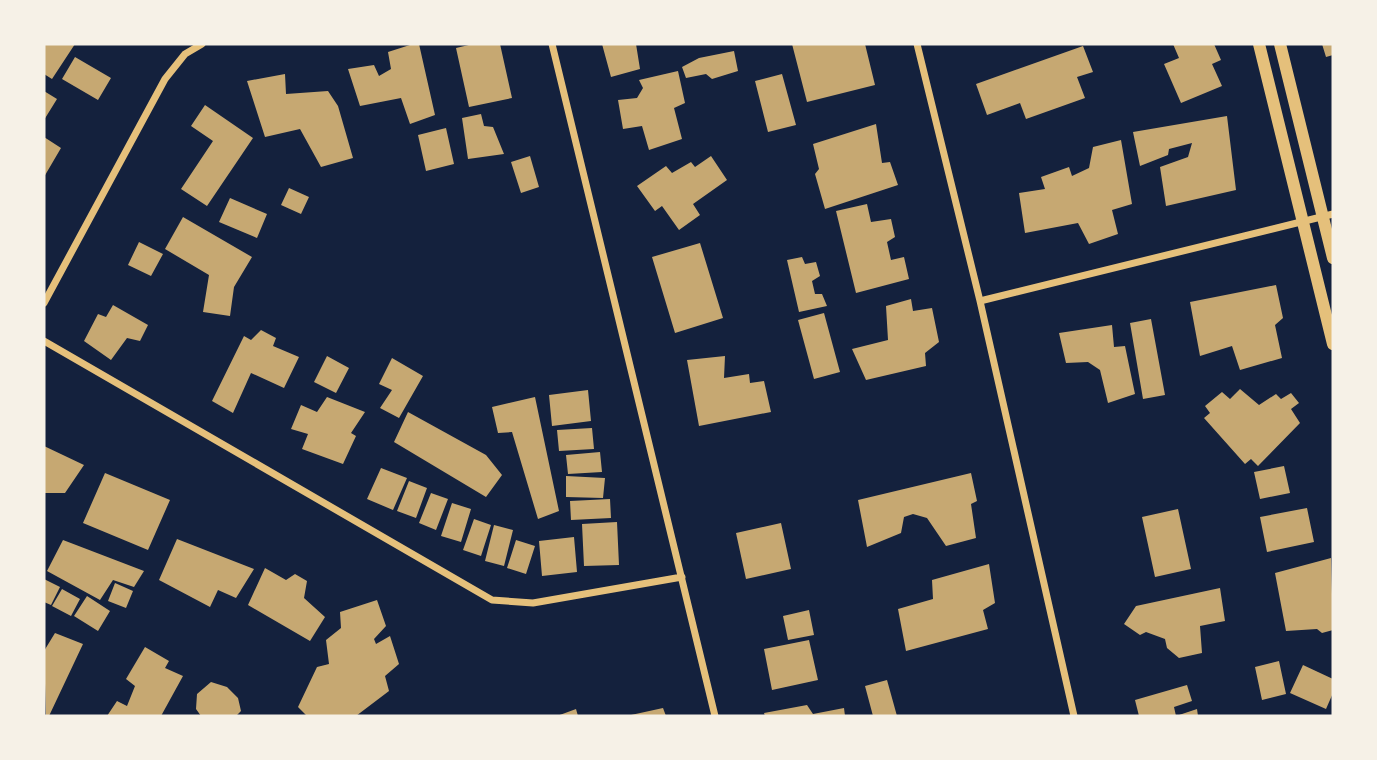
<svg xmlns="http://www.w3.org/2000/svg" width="1377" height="760" font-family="Arial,sans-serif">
  <rect width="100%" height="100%" fill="#14213d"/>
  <path fill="#c6a872" d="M 44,44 L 75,44 L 52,79 L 44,74 Z
    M 413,44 L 419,44 L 435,115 L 410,124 L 401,98 L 360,106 L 348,69 L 374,65 L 379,76 L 391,69 L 388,52 Z
    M 473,44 L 500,44 L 512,98 L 469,107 L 456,48 Z
    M 602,44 L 636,44 L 640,69 L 611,77 Z
    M 792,44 L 865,44 L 875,85 L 807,102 Z
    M 1173,44 L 1214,44 L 1221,60 L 1212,64 L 1222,86 L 1181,103 L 1164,64 L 1179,58 Z
    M 1322,44 L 1333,44 L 1333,55 L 1326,57 Z
    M 1083,46 L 1093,72 L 1077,77 L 1085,98 L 1026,119 L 1020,103 L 987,115 L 976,84 Z
    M 734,51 L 738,71 L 712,79 L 706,74 L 686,78 L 682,67 L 699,58 Z
    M 75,57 L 111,78 L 98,100 L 62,79 Z
    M 678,71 L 685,103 L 674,108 L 682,139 L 649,150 L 642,126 L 623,129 L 618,100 L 637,98 L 643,88 L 639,80 Z
    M 285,74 L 286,94 L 328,91 L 338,106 L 353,158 L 321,167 L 300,129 L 265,137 L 247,81 Z
    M 782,74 L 796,125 L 768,132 L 755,81 Z
    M 44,91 L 57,99 L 44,120 Z
    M 205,105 L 253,138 L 207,206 L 181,189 L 213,141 L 191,126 Z
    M 481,114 L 484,126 L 493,127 L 504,154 L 468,159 L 462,118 Z
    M 1227,116 L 1236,190 L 1166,206 L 1160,167 L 1188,157 L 1192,143 L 1169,149 L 1168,155 L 1140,166 L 1133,132 Z
    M 876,124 L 882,163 L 890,162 L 898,185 L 825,209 L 815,174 L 819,169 L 813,144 Z
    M 446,128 L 454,164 L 426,171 L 418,135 Z
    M 44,137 L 61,148 L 44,177 Z
    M 1121,140 L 1132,204 L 1112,210 L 1118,234 L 1089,244 L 1078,223 L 1025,233 L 1019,193 L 1045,189 L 1041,177 L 1069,167 L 1072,176 L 1089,168 L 1093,147 Z
    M 530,156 L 539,187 L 521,193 L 511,162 Z
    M 711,156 L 727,180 L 693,204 L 700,215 L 679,230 L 662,206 L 655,211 L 637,186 L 666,166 L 672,173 L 691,162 L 695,167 Z
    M 289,188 L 309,197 L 301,214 L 281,205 Z
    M 230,198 L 267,214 L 257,238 L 219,222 Z
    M 867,204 L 871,222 L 891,219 L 895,237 L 887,242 L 891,260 L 904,257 L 909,279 L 856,293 L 836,211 Z
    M 183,217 L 252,257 L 234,287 L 230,316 L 203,312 L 209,275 L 165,249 Z
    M 139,242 L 163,254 L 151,276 L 128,265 Z
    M 700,243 L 723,318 L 675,333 L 652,257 Z
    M 802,257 L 805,264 L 816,262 L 820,276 L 812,281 L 815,294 L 822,294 L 827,306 L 799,312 L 787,260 Z
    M 1276,285 L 1283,318 L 1275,325 L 1282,358 L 1240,370 L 1232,346 L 1200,356 L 1190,302 Z
    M 911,299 L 913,311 L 932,308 L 939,342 L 925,353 L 926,366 L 866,380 L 852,349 L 888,340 L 886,306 Z
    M 113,305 L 148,325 L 140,341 L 127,338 L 111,360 L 84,341 L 98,314 L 106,317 Z
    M 824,313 L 840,372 L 814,379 L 798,320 Z
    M 1151,319 L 1165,395 L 1143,399 L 1130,323 Z
    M 1112,325 L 1114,347 L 1125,346 L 1135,394 L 1108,403 L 1100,370 L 1088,362 L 1066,363 L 1059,333 Z
    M 261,330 L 276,338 L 273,346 L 299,357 L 284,388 L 251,373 L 233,413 L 212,401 L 244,336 L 251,340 Z
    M 327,356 L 349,368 L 336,393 L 314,382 Z
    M 725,356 L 724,378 L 749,374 L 750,383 L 764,381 L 771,412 L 699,426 L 687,360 Z
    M 392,358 L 423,376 L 399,418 L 380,408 L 392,390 L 379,384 Z
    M 1240,389 L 1259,405 L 1276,394 L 1281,399 L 1291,393 L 1299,403 L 1291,409 L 1300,423 L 1258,466 L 1251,459 L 1245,464 L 1204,418 L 1210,413 L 1205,406 L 1222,392 L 1230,399 Z
    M 588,390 L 591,421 L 552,426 L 549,395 Z
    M 327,397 L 365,412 L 351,433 L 356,436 L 343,464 L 302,449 L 308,434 L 291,429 L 301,405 L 317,412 Z
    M 535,397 L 559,511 L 538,519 L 512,432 L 498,433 L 492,407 Z
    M 408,412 L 486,455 L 502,475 L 486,497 L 394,442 Z
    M 592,428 L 594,449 L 559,451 L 557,430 Z
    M 44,446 L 84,465 L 65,493 L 44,493 Z
    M 600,452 L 602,472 L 568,474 L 566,455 Z
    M 1284,466 L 1290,493 L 1260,499 L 1254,472 Z
    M 381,468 L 407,478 L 393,510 L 367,499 Z
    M 105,473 L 170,500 L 148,550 L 83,523 Z
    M 971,473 L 977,501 L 971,504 L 976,538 L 946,546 L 927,518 L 913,514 L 904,517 L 901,533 L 867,547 L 858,500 Z
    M 566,476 L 605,478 L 603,498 L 566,497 Z
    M 409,481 L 427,488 L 416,518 L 397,511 Z
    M 431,493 L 448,499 L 436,530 L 419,523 Z
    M 610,499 L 611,518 L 571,520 L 570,501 Z
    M 452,503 L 471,509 L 461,542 L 441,536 Z
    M 1307,508 L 1314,542 L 1267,552 L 1260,517 Z
    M 1178,509 L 1191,569 L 1155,577 L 1142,517 Z
    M 474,519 L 491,525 L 481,556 L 463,550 Z
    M 617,522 L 619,565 L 584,566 L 582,524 Z
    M 781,523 L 791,569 L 746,579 L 736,533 Z
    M 494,525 L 513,530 L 504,566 L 485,561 Z
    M 574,537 L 577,572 L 542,576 L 539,541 Z
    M 177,539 L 254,569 L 236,598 L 218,590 L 210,607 L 159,580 Z
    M 63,540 L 144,571 L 134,587 L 113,580 L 100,600 L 47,571 Z
    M 516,540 L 535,546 L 526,574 L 507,568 Z
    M 1331,558 L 1333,630 L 1322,633 L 1317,629 L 1286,631 L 1275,573 Z
    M 989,564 L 995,603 L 983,610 L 988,629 L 906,651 L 898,609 L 933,599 L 932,580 Z
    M 265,568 L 286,580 L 295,574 L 307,581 L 304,598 L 325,617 L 310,641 L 248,605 Z
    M 44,579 L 60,587 L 51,605 L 44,602 Z
    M 115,583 L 133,591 L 126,608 L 108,601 Z
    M 1220,588 L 1225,621 L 1200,626 L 1202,653 L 1179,658 L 1167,648 L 1165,639 L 1146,632 L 1140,635 L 1124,624 L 1136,606 Z
    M 62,589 L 80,599 L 71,616 L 52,606 Z
    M 87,596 L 110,611 L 98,631 L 74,616 Z
    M 377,600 L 386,626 L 374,639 L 376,644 L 390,636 L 399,664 L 385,676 L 389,691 L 356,716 L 307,716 L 298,707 L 317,667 L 329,664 L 326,640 L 341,628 L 340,612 Z
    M 809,610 L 814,635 L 788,640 L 783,616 Z
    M 55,633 L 83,644 L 49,716 L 46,716 L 44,651 Z
    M 809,640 L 818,680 L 772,690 L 764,649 Z
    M 145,647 L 169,661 L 165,668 L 183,676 L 161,716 L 107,716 L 117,701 L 127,706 L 135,686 L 126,679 Z
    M 1279,661 L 1286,694 L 1262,700 L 1255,667 Z
    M 1303,665 L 1333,679 L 1333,693 L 1326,709 L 1290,693 Z
    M 887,680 L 897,716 L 873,716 L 865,686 Z
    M 211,682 L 227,687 L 238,698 L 241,711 L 236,716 L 201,716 L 196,709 L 197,694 Z
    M 1187,685 L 1192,701 L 1174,707 L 1176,716 L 1197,709 L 1198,716 L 1139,716 L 1135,700 Z
    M 807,705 L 813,714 L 844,708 L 845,716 L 765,716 L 764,713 Z
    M 663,708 L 666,716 L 631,716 L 631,715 Z
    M 576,709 L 578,716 L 557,716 Z"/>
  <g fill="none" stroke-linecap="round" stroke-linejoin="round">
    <path stroke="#e5c07b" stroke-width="7" d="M 552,44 L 715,716
      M 917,44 L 980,301 L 1074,716
      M 980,301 L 1333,214
      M 44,303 L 165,79 L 185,54 L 202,44
      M 44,341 L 492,600 L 533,603 L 682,577"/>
    <path stroke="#e5c07b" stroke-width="12" d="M 1259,44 L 1333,344
      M 1280,44 L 1333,258"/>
  </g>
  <rect width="1377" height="760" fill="none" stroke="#f6f1e7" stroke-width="91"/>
</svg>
